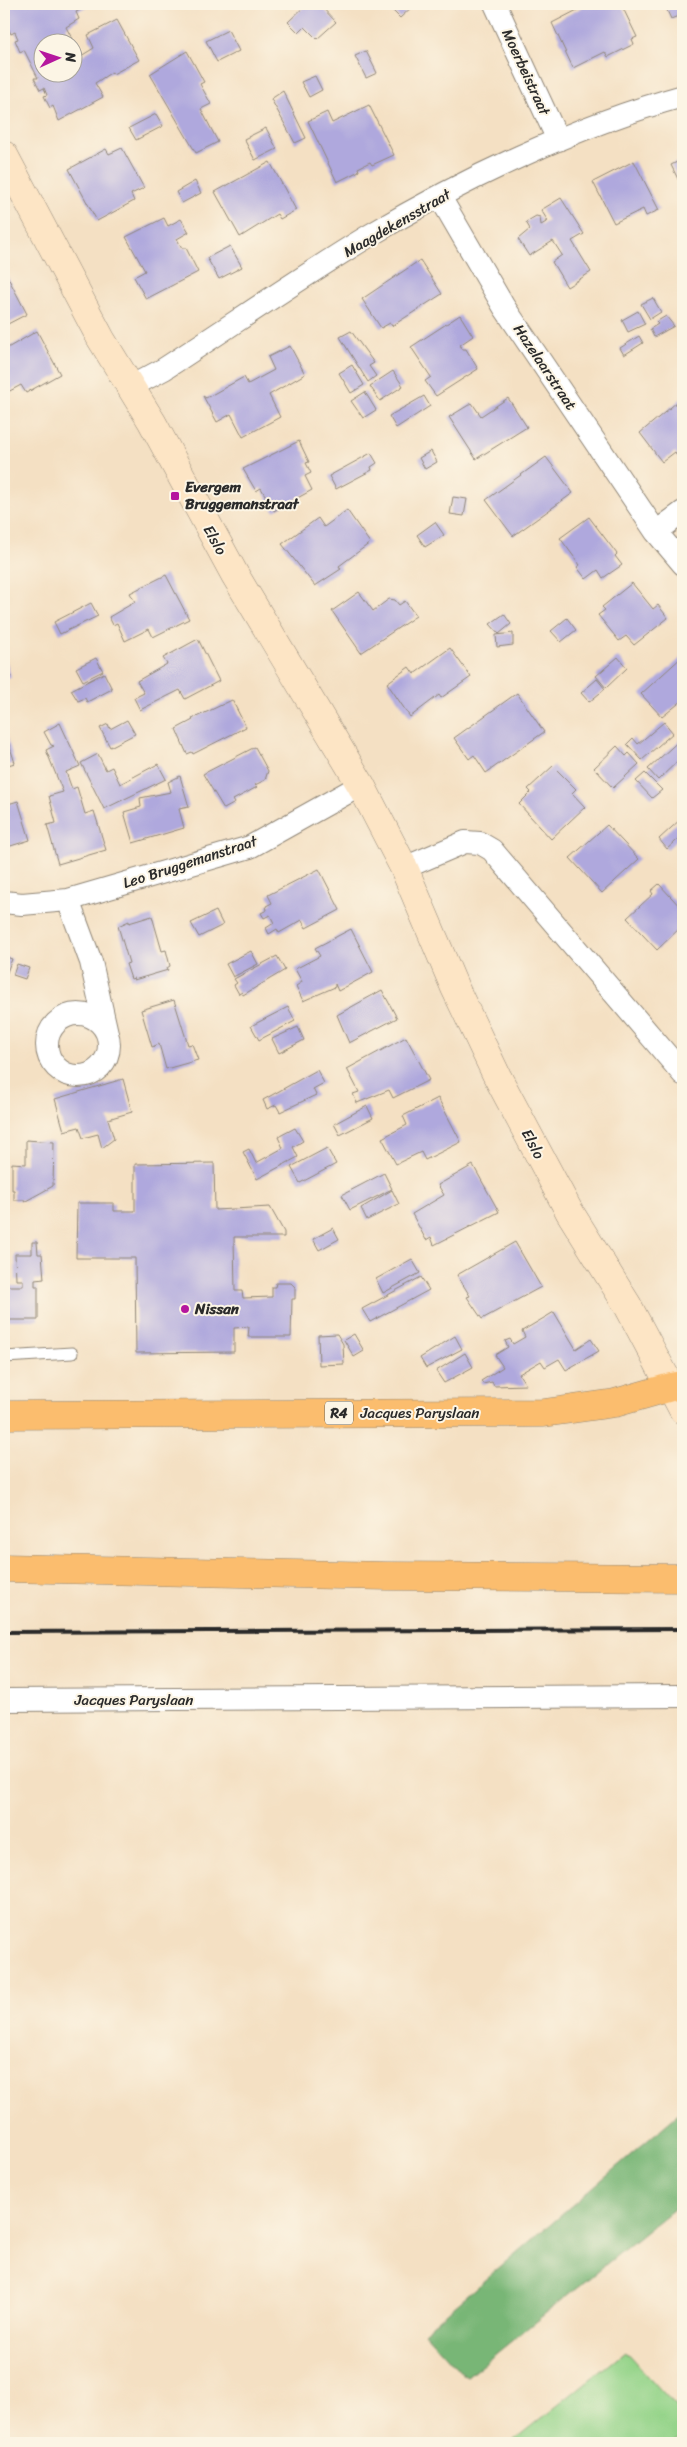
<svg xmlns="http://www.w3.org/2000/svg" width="687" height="2447" font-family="Sriracha,sans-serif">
  <rect width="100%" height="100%" fill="#fcf5e5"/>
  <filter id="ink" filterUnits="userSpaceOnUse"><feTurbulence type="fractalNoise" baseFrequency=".02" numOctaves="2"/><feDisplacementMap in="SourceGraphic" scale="10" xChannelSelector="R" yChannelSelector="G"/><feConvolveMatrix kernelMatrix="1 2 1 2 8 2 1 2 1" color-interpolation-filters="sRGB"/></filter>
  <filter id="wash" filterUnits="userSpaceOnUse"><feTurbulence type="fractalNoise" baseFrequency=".0096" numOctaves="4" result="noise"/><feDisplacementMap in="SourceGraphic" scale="20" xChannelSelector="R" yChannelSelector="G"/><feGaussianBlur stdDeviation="1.12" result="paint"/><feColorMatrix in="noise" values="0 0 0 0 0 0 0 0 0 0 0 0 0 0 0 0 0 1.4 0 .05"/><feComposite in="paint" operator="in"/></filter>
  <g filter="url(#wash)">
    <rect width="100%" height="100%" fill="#f4e0c3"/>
    <path fill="#95d48a" stroke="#60805a" d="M 625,2351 L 683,2414 L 683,2436 L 674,2443 L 511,2443 Z"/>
    <path fill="#78b676" stroke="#527050" d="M 683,2110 L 683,2211 L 679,2205 L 466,2378 L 424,2332 Z"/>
    <g id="blocks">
      <path fill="#afa8dd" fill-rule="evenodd" d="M 8,4 L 92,4 L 76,12 L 79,19 L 66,27 L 81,56 L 94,48 L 88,35 L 117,20 L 139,60 L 113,74 L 112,72 L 95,83 L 103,97 L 59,121 L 53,106 L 50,108 L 44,96 L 47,95 L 44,88 L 40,90 L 34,78 L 38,78 L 24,50 L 20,52 L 15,40 L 18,39 L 15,32 L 11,34 L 5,22 L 9,21 L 4,11 L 4,6 ZM 42,42 L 72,42 L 72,72 L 42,72 Z
        M 307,4 L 319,4 L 336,22 L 317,39 L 305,27 L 299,33 L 288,22 Z
        M 386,4 L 415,4 L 400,18 Z
        M 581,4 L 621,4 L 637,37 L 632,39 L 634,44 L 608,57 L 605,52 L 573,68 L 552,23 L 583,7 Z
        M 664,4 L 683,4 L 683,14 L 671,19 Z
        M 228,30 L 239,51 L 217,62 L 206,41 Z
        M 187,51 L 204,82 L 200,84 L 211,104 L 201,109 L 218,142 L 196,153 L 150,74 Z
        M 366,51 L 377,73 L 366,78 L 355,56 Z
        M 315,76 L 322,90 L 309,97 L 301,82 Z
        M 283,91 L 306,138 L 295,143 L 271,99 Z
        M 369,105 L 394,155 L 372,165 L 370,162 L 358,168 L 359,171 L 337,182 L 308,121 L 327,112 L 332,123 Z
        M 156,114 L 163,126 L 136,140 L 129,128 Z
        M 266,128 L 277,149 L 255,160 L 244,139 Z
        M 122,148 L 144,188 L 131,194 L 134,201 L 97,221 L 69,169 L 106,149 L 109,154 Z
        M 683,159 L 683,189 L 671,165 Z
        M 634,161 L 659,210 L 646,216 L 643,209 L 614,223 L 593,182 Z
        M 270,162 L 296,210 L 280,219 L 277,214 L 240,237 L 215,192 Z
        M 195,181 L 201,193 L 182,203 L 176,192 Z
        M 561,198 L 584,234 L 572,241 L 591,272 L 567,287 L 552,262 L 562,255 L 553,241 L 529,256 L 518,239 L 530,229 L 526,222 L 536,216 L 540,217 L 541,225 L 548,221 L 541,210 Z
        M 164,218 L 168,226 L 181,219 L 189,232 L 177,239 L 182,248 L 186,248 L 198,272 L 146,299 L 134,277 L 145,271 L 126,237 Z
        M 230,246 L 242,267 L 219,279 L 207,258 Z
        M 420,260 L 442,294 L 392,326 L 390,323 L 381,328 L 362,299 Z
        M 4,270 L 27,314 L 4,326 Z
        M 653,298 L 661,312 L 650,319 L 641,304 Z
        M 638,311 L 645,324 L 628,332 L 622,320 Z
        M 460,315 L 473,336 L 460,345 L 462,349 L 466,349 L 478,369 L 436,396 L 425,381 L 431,377 L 411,347 Z
        M 666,316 L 674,326 L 654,337 L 650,329 L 658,324 L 656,322 Z
        M 37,331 L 60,374 L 26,393 L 21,385 L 4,394 L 4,361 L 7,359 L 4,350 Z
        M 351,331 L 374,363 L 369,366 L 376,376 L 368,382 L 340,337 Z
        M 639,336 L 643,343 L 624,355 L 620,348 Z
        M 290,346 L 305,374 L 269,395 L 280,417 L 243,437 L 231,414 L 217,422 L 203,396 L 206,398 L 244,377 L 248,384 L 274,370 L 268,357 Z
        M 352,365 L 364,385 L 351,393 L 339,373 Z
        M 393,371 L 403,386 L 380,401 L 370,386 Z
        M 365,392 L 376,410 L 363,418 L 351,401 Z
        M 424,396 L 430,406 L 396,428 L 389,416 Z
        M 683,397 L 683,457 L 680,460 L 675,452 L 662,462 L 640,433 Z
        M 508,398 L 527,427 L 476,459 L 449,417 L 472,403 L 481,416 Z
        M 299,441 L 309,462 L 306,463 L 311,473 L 305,476 L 312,490 L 274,511 L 261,488 L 256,491 L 243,469 Z
        M 431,451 L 437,462 L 425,469 L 419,458 Z
        M 371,453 L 377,463 L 371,467 L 372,470 L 336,489 L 329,476 Z
        M 546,457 L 573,493 L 513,536 L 486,500 Z
        M 453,497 L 467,499 L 464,516 L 450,514 Z
        M 347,510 L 370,543 L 339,566 L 341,569 L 315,586 L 282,544 L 318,518 L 324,527 Z
        M 589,517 L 617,554 L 615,556 L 622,565 L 603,578 L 598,570 L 586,579 L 577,567 L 580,565 L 560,538 Z
        M 435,522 L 444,535 L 425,547 L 417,535 Z
        M 166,575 L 189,619 L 153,637 L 149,629 L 125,641 L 117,623 L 113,625 L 109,617 L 135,602 L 130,593 Z
        M 632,583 L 653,609 L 658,605 L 668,618 L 634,645 L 626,636 L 619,641 L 598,615 L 605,610 L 602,607 Z
        M 359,592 L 373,611 L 389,599 L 395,600 L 399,605 L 405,601 L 416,616 L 361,653 L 332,611 Z
        M 91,603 L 98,616 L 60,634 L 54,622 Z
        M 504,614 L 511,624 L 499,634 L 490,624 Z
        M 567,618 L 576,630 L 561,642 L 551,631 Z
        M 513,633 L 513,645 L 497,647 L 496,635 Z
        M 198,639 L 219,681 L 185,699 L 180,690 L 140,710 L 134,698 L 144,693 L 137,681 L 167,664 L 163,658 Z
        M 450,648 L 471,677 L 441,698 L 439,695 L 410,717 L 387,683 L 409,667 L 414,674 Z
        M 4,653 L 11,677 L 4,679 Z
        M 683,656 L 683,700 L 662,717 L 641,694 Z
        M 618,657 L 627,668 L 606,688 L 596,676 Z
        M 96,658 L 103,671 L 83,681 L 76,668 Z
        M 104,673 L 112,689 L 87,702 L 85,698 L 78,701 L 71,690 Z
        M 597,679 L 605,689 L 589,702 L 581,693 Z
        M 517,693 L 544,732 L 486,773 L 474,755 L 469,759 L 454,738 Z
        M 232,700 L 246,727 L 193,754 L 192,752 L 187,754 L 176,729 L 193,720 L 192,719 Z
        M 127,720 L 135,734 L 110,747 L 100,728 L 108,724 L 110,729 Z
        M 664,722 L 673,733 L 642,760 L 627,744 L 633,738 L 638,744 Z
        M 60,723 L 80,766 L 66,772 L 72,789 L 77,787 L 85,814 L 94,811 L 106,850 L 58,864 L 47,825 L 56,823 L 49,796 L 63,792 L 46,750 L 54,746 L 51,745 L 44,732 Z
        M 4,729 L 15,763 L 4,766 Z
        M 683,737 L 683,756 L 658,780 L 648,769 Z
        M 617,746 L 626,756 L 629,753 L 639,764 L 613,788 L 594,768 Z
        M 255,747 L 268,771 L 265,780 L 255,785 L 257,787 L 233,800 L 235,803 L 224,809 L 203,774 Z
        M 98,754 L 106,770 L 112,767 L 120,784 L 158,764 L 166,779 L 104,809 L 81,763 Z
        M 553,766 L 576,789 L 572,793 L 585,807 L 551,839 L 519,804 L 531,792 L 528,789 Z
        M 645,773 L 662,790 L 652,798 L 636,781 Z
        M 180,776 L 189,807 L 179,809 L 184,828 L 133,843 L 124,812 L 141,807 L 140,798 L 171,792 L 168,782 Z
        M 4,790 L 8,804 L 18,801 L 30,840 L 4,848 Z
        M 683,817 L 683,835 L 667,849 L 659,839 Z
        M 607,825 L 639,859 L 602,893 L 570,858 Z
        M 319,869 L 340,910 L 306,928 L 302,920 L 279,933 L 277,929 L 269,934 L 266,928 L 274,923 L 270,915 L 264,918 L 261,913 L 267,910 L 266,906 L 272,903 L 268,895 Z
        M 659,884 L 683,910 L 678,917 L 683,925 L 657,950 L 627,918 L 653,894 L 651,891 Z
        M 216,911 L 223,925 L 199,937 L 191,923 Z
        M 152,916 L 162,951 L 166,950 L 170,966 L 167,968 L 168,970 L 134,980 L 134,978 L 131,979 L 126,964 L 129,963 L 118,926 L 129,921 L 129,923 Z
        M 351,929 L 373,972 L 338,991 L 335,984 L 335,987 L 303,1001 L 296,986 L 302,982 L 295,969 L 320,956 L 315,948 Z
        M 251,951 L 258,964 L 233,977 L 226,964 Z
        M 4,956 L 12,959 L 4,980 Z
        M 277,956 L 285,970 L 243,995 L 242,992 L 239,994 L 234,985 L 237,983 L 234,979 Z
        M 17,964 L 29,968 L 25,979 L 13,975 Z
        M 382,990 L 397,1018 L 349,1043 L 337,1015 Z
        M 174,1000 L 188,1045 L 192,1044 L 198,1060 L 166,1069 L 159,1044 L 152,1047 L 141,1010 Z
        M 288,1007 L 295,1021 L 259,1040 L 251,1026 Z
        M 298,1027 L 304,1040 L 279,1053 L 272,1039 Z
        M 406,1037 L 429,1080 L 393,1098 L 389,1090 L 357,1103 L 353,1094 L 359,1092 L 347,1069 Z
        M 317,1070 L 324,1083 L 313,1089 L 316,1095 L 280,1112 L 276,1105 L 267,1109 L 263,1100 Z
        M 123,1079 L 132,1112 L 108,1119 L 114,1139 L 102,1148 L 98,1134 L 83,1138 L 79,1127 L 64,1131 L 55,1099 Z
        M 438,1098 L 461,1142 L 425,1160 L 421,1152 L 396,1164 L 382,1138 L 407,1125 L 403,1116 Z
        M 367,1106 L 373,1118 L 340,1135 L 334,1124 Z
        M 295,1128 L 303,1141 L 293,1147 L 298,1157 L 257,1179 L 243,1152 L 249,1149 L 256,1163 L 283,1148 L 278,1137 Z
        M 26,1140 L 54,1142 L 53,1186 L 24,1202 L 25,1200 L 14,1200 L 14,1190 L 12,1190 L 12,1163 L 26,1164 Z
        M 327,1148 L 336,1164 L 300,1183 L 291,1167 Z
        M 214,1163 L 215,1210 L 270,1207 L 284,1232 L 284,1237 L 234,1237 L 235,1291 L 242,1291 L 243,1298 L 272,1297 L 272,1287 L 275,1287 L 276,1283 L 291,1283 L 295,1287 L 295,1299 L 292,1299 L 291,1337 L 248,1337 L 249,1327 L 234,1328 L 234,1352 L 136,1353 L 135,1258 L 76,1258 L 77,1203 L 114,1203 L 114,1211 L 135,1211 L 135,1164 Z
        M 473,1165 L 499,1212 L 434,1245 L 431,1237 L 426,1240 L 412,1214 L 444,1195 L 438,1185 Z
        M 384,1173 L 392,1189 L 350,1210 L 342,1195 Z
        M 392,1190 L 399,1204 L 367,1220 L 361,1208 Z
        M 333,1228 L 339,1239 L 319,1250 L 313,1239 Z
        M 32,1242 L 37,1242 L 38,1254 L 42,1254 L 44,1279 L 35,1280 L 35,1286 L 38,1286 L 38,1320 L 4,1320 L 4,1286 L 23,1286 L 23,1280 L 16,1280 L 15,1254 L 32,1254 Z
        M 515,1242 L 541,1287 L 482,1319 L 467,1297 L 470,1296 L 457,1275 Z
        M 412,1259 L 420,1273 L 383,1293 L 376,1279 Z
        M 421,1277 L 429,1290 L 370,1322 L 362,1309 Z
        M 554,1312 L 576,1349 L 591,1339 L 599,1351 L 566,1370 L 559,1359 L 545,1367 L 541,1361 L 519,1374 L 526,1385 L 494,1386 L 492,1382 L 483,1384 L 481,1381 L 503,1367 L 495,1355 L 508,1347 L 505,1341 L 510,1339 L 513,1344 L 525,1337 L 522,1331 Z
        M 337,1334 L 343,1344 L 344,1364 L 319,1365 L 318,1335 Z
        M 354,1334 L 364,1351 L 354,1357 L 344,1340 Z
        M 455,1336 L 462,1349 L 426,1368 L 420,1358 Z
        M 465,1353 L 473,1367 L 444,1383 L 436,1371 Z"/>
    </g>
  </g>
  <g filter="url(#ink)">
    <use href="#blocks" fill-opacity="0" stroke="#908677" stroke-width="1"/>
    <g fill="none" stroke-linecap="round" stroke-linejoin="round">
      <defs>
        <path id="lane" d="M 4,1357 L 72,1353"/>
        <path id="street" d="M 495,4 L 558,140
          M 440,197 L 504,307 L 656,532 L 683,564
          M 130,387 L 164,369 C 232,325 298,279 367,237 C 462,180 577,125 683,96
          M 656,532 L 683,512
          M 404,868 L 465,842 L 480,843 L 492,850 L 683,1074
          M 68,900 L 91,962 L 107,1033
          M 4,902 L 22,904 L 68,900 L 250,847 L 361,785
          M47 1045a31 31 0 1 1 62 0a31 31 0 1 1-62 0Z
          M 4,1700 L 683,1696"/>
        <path id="secondary" d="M 4,155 L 101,339 L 152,422 L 235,575 L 361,785 L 404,868 L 455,988 L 497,1076 L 569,1211 L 628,1306 L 683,1410"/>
        <path id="highway" d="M 4,1415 L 544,1413 L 615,1403 L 671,1387 L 683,1385
          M 4,1568 L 387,1576 L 683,1578"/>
      </defs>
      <use href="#lane" stroke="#908677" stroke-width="13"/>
      <use href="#street" stroke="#908677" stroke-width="24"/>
      <use href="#secondary" stroke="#908677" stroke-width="29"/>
      <use href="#highway" stroke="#908677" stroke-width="29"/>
      <use href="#lane" stroke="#fff" stroke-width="11"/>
      <use href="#street" stroke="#fff" stroke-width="22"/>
      <use href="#secondary" stroke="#fde5c5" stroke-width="28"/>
      <use href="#highway" stroke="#fbbd6e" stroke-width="28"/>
      <path stroke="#2b2b2b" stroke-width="4" d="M 4,1632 L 683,1629"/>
    </g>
  </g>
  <g fill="#b5179e" stroke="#fcf5e5" stroke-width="2">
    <rect x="170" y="491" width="10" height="10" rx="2.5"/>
    <circle cx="185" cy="1309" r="5"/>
  </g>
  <g text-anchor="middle" stroke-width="4" stroke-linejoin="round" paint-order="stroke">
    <rect fill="#fcf5e5" stroke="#6a6863" stroke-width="1" x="325" y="1401.5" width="28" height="23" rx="4"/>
    <g font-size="14" font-weight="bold" fill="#2b2b2b">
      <text x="339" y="1418">R4</text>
    </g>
    <g font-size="15" fill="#2b2b2b" stroke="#fcf5e5">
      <text transform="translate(526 72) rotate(65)" y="5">Moerbeistraat</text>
      <text transform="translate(397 223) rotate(-30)" y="5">Maagdekensstraat</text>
      <text transform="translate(545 367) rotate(56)" y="5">Hazelaarstraat</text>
      <text transform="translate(215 540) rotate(61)" y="5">Elslo</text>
      <text transform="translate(190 862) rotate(-18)" y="5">Leo Bruggemanstraat</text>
      <text transform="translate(533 1144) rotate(62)" y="5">Elslo</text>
      <text x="420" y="1418">Jacques Paryslaan</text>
      <text x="134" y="1705">Jacques Paryslaan</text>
    </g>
    <g font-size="15" font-weight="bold" fill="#2b2b2b" stroke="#fcf5e5" text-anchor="start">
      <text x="185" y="492">Evergem<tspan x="185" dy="17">Bruggemanstraat</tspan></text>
      <text x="195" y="1314">Nissan</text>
    </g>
  </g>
  <rect width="687" height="2447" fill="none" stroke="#fcf5e5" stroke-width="20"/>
  <g transform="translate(58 58) rotate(87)"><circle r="24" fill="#fcf5e5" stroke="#a8a49b"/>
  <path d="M0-4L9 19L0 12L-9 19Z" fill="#b5179e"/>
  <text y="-8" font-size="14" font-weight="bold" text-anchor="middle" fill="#2b2b2b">N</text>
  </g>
</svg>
